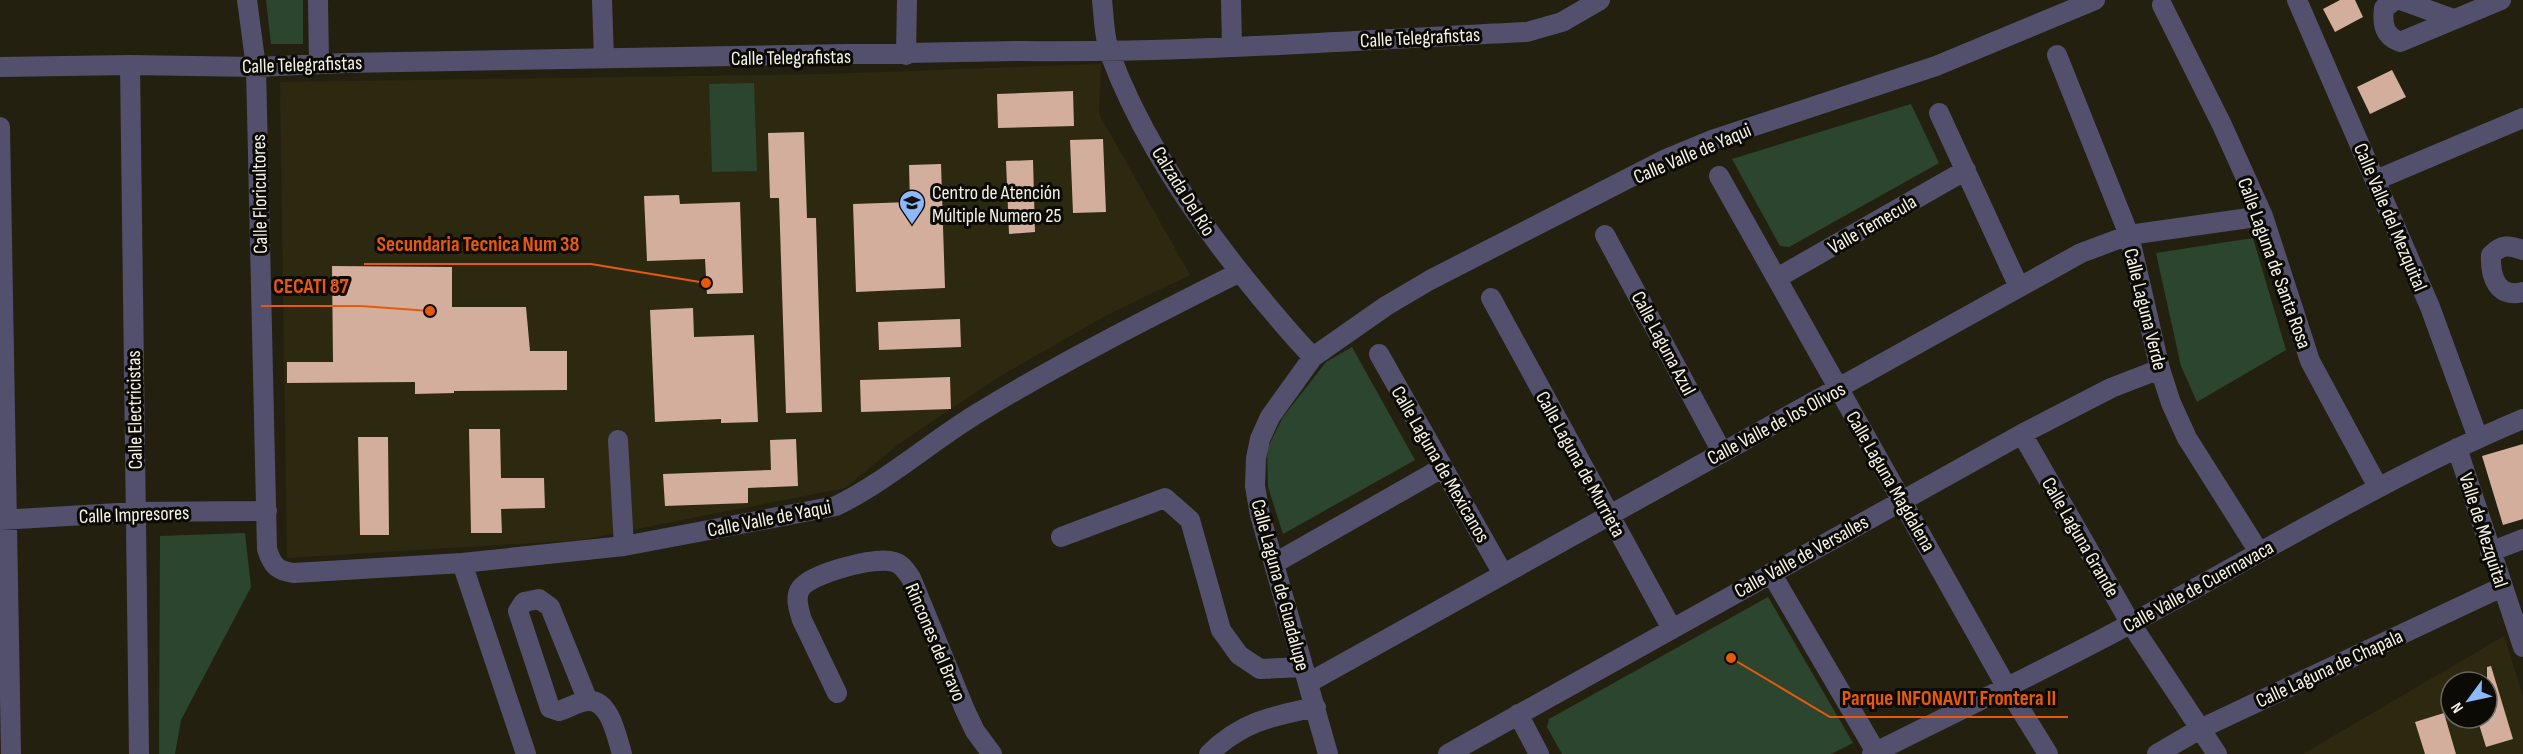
<svg xmlns="http://www.w3.org/2000/svg" width="2523" height="754" font-family="'Sofia Sans Condensed',sans-serif">
  <rect width="100%" height="100%" fill="#242010"/>
  <path fill="#2d2910" fill-rule="evenodd" d="M 1101,64 L 1099,114 L 1190,275 L 1107,315 L 997,378 L 899,444 L 845,488 L 580,540 L 287,558 L 280,82 L 828,74 Z
    M 2504,636 L 2523,696 L 2523,754 L 2303,754 ZM 2451,682 L 2487,682 L 2487,718 L 2451,718 Z"/>
  <path fill="#2c452e" d="M 266,0 L 303,0 L 303,44 L 271,44 Z
    M 754,83 L 757,171 L 712,172 L 709,84 Z
    M 1911,104 L 1939,163 L 1789,247 L 1780,246 L 1732,159 Z
    M 2253,238 L 2286,350 L 2197,402 L 2181,366 L 2156,253 Z
    M 1352,347 L 1415,460 L 1283,534 L 1268,487 L 1267,449 L 1283,417 L 1326,362 Z
    M 245,533 L 251,587 L 181,720 L 175,754 L 159,754 L 160,536 Z
    M 1768,597 L 1853,743 L 1831,754 L 1562,754 L 1547,727 L 1549,719 Z"/>
  <path fill="#d3ae9c" d="M 2340,0 L 2355,0 L 2363,17 L 2335,32 L 2323,9 Z
    M 2392,70 L 2406,97 L 2370,114 L 2357,87 Z
    M 1073,91 L 1074,126 L 998,128 L 997,94 Z
    M 804,132 L 807,218 L 816,218 L 822,412 L 786,413 L 779,198 L 770,198 L 768,133 Z
    M 1103,139 L 1106,212 L 1073,213 L 1070,140 Z
    M 1033,160 L 1035,232 L 1009,234 L 1006,161 Z
    M 941,164 L 945,288 L 856,292 L 853,204 L 910,202 L 909,165 Z
    M 679,195 L 680,204 L 740,202 L 743,293 L 707,294 L 705,259 L 647,261 L 644,196 Z
    M 332,266 L 452,267 L 452,307 L 526,307 L 530,351 L 567,351 L 567,390 L 454,391 L 454,393 L 415,394 L 415,382 L 287,383 L 287,362 L 333,362 Z
    M 693,308 L 694,337 L 754,335 L 758,422 L 721,423 L 721,419 L 655,422 L 650,310 Z
    M 960,319 L 961,347 L 879,350 L 878,322 Z
    M 950,377 L 951,409 L 861,412 L 860,380 Z
    M 469,429 L 500,429 L 501,478 L 544,478 L 545,508 L 501,509 L 502,533 L 471,533 Z
    M 358,437 L 388,437 L 389,535 L 360,535 Z
    M 796,439 L 798,486 L 748,488 L 748,503 L 665,506 L 663,474 L 771,470 L 770,440 Z
    M 2523,444 L 2523,519 L 2503,525 L 2482,456 Z
    M 2491,666 L 2513,739 L 2486,747 L 2477,718 L 2487,718 L 2487,667 Z
    M 2444,713 L 2456,754 L 2425,754 L 2415,722 Z"/>
  <g fill="none" stroke-linecap="round" stroke-linejoin="round">
    <path stroke="#53506e" stroke-width="20" d="M 247,0 L 256,67 L 267,549 C 272,565 277,571 294,573 L 462,563 L 624,546 L 836,506 C 887,481 929,443 978,413 C 1063,361 1151,317 1240,272
      M 318,0 L 319,63
      M 602,0 L 604,59
      M 1102,0 C 1104,17 1104,38 1110,54 C 1143,143 1201,226 1261,298 C 1278,318 1294,338 1313,357
      M 1231,0 L 1232,47
      M 2297,0 L 2430,307 L 2478,438
      M 2399,0 L 2394,1 L 2384,8 C 2382,24 2384,36 2400,42 L 2501,0
      M 2401,0 L 2453,19
      M 2162,5 L 2222,125 L 2263,216 L 2310,361 L 2378,487
      M 906,55 L 907,0
      M 2057,55 L 2129,235 L 2160,369 L 2171,403 L 2187,438 L 2259,552
      M 130,65 L 139,754
      M 0,67 L 130,65 L 256,67 L 345,63 L 1022,51 C 1190,53 1359,40 1527,32 L 1562,22 L 1600,0
      M 1939,113 L 2019,287
      M 0,127 L 11,754
      M 1719,176 L 2006,686 L 2048,754
      M 2376,180 L 2523,118
      M 1605,235 L 1722,452
      M 2523,250 C 2509,245 2502,244 2491,255 C 2490,276 2497,299 2523,292
      M 1777,278 L 1966,170
      M 1491,298 L 1672,629
      M 1379,354 L 1503,574
      M 2022,434 L 2131,624 L 2217,754
      M 618,440 L 624,546
      M 2457,448 L 2523,647
      M 0,520 L 135,512 L 267,511
      M 1061,537 L 1165,498 L 1190,520 L 1221,630 L 1239,655 L 1260,669 L 1303,667
      M 2490,552 L 2523,539
      M 462,563 L 526,754
      M 1275,563 L 1442,468
      M 1771,573 L 1876,752
      M 1308,683 L 2081,253 L 2129,235 L 2263,216
      M 837,693 L 802,620 C 799,610 794,597 801,588 C 812,573 877,556 894,562 C 902,564 906,571 911,578 L 965,710 L 975,731 L 992,754
      M 588,701 L 550,607 L 539,599 L 524,602 L 518,611 L 550,708 L 559,711 C 568,708 578,702 587,701 C 610,698 617,738 622,754
      M 1518,714 L 1539,754
      M 1209,754 C 1241,722 1272,716 1316,707
      M 1328,754 L 1260,515 L 1255,486 L 1256,458 L 1260,439 L 1270,417 L 1313,357 L 1386,306 L 1430,280 L 1666,159 L 1712,140 L 1936,66 L 2095,0
      M 1448,754 L 2022,434 L 2111,388 L 2160,369
      M 1872,754 C 1959,710 2047,669 2132,623 C 2262,553 2387,476 2523,419
      M 2157,754 L 2200,729 L 2502,587"/>
  </g>
  <defs>
    <symbol id="school-pin" viewBox="-11 -11 22 30"><path d="M0 17L-7.5 6A9.5 9.5 0 1 1 7.5 6Z" fill="#8db9fc" stroke="#0b0a04"/><path d="M0-5L7-2L0 1L-7-2ZM-4 1L0 2.5L4 1V4Q0 6-4 4Z" fill="#111"/></symbol>
  </defs>
  <g fill-rule="evenodd">
    <use href="#school-pin" x="897" y="188" width="30" height="40"/>
  </g>
  <g text-anchor="middle" stroke-width="6" stroke-linejoin="round" paint-order="stroke">
    <g font-size="20" fill="#f5f3e8" stroke="#0b0a04">
      <text transform="translate(1420 37) rotate(-3)" y="7">Calle Telegrafistas</text>
      <text transform="translate(791 57) rotate(-1)" y="7">Calle Telegrafistas</text>
      <text transform="translate(302 64) rotate(-2)" y="7">Calle Telegrafistas</text>
      <text transform="translate(1692 153) rotate(-23)" y="7">Calle Valle de Yaqui</text>
      <text transform="translate(1184 191) rotate(58)" y="7">Calzada Del Río</text>
      <text transform="translate(259 194) rotate(-91)" y="7">Calle Floricultores</text>
      <text transform="translate(2391 217) rotate(67)" y="7">Calle Valle del Mezquital</text>
      <text transform="translate(1872 224) rotate(-30)" y="7">Valle Temecula</text>
      <text transform="translate(2275 263) rotate(70)" y="7">Calle Laguna de Santa Rosa</text>
      <text transform="translate(2146 309) rotate(76)" y="7">Calle Laguna Verde</text>
      <text transform="translate(1664 343) rotate(62)" y="7">Calle Laguna Azul</text>
      <text transform="translate(134 410) rotate(-91)" y="7">Calle Electricistas</text>
      <text transform="translate(1776 423) rotate(-28)" y="7">Calle Valle de los Olivos</text>
      <text transform="translate(1441 464) rotate(60)" y="7">Calle Laguna de Mexicanos</text>
      <text transform="translate(1581 464) rotate(61)" y="7">Calle Laguna de Murrieta</text>
      <text transform="translate(1891 481) rotate(60)" y="7">Calle Laguna Magdalena</text>
      <text transform="translate(134 514) rotate(-2)" y="7">Calle Impresores</text>
      <text transform="translate(769 518) rotate(-11)" y="7">Calle Valle de Yaqui</text>
      <text transform="translate(2484 530) rotate(72)" y="7">Valle de Mezquital</text>
      <text transform="translate(2081 537) rotate(60)" y="7">Calle Laguna Grande</text>
      <text transform="translate(1801 556) rotate(-29)" y="7">Calle Valle de Versalles</text>
      <text transform="translate(1281 585) rotate(75)" y="7">Calle Laguna de Guadalupe</text>
      <text transform="translate(2198 586) rotate(-29)" y="7">Calle Valle de Cuernavaca</text>
      <text transform="translate(936 642) rotate(67)" y="7">Rincones del Bravo</text>
      <text transform="translate(2329 668) rotate(-25)" y="7">Calle Laguna de Chapala</text>
    </g>
    <g font-size="20" fill="#f5f3e8" stroke="#0b0a04" text-anchor="start">
      <text x="932" y="199">Centro de Atención<tspan x="932" dy="23">Múltiple Numero 25</tspan></text>
    </g>
  </g>
  <path fill="none" stroke="#e8590c" stroke-width="2" d="M706 283L591 264H364M430 311L361 306H261M1731 658L1830 717H2068"/>
  <g fill="#e8590c" stroke="#0b0a04" stroke-width="2">
    <circle cx="706" cy="283" r="6"/>
    <circle cx="430" cy="311" r="6"/>
    <circle cx="1731" cy="658" r="6"/>
  </g>
  <g font-size="21" text-anchor="middle" font-weight="bold" fill="#e8590c" stroke="#0b0a04" stroke-width="6" stroke-linejoin="round" paint-order="stroke">
    <text x="478" y="251">Secundaria Tecnica Num 38</text>
    <text x="311" y="293">CECATI 87</text>
    <text x="1949" y="705">Parque INFONAVIT Frontera II</text>
  </g>
  <g transform="translate(2469 700) rotate(237)"><circle r="28" fill="#0b0a04" stroke="#69675f" stroke-width="1.5"/>
  <path d="M0-4.5L10 22L0 15L-10 22Z" fill="#8db9fc"/>
  <text y="-9" font-size="16" font-weight="bold" text-anchor="middle" fill="#f5f3e8">N</text>
  </g>
</svg>
